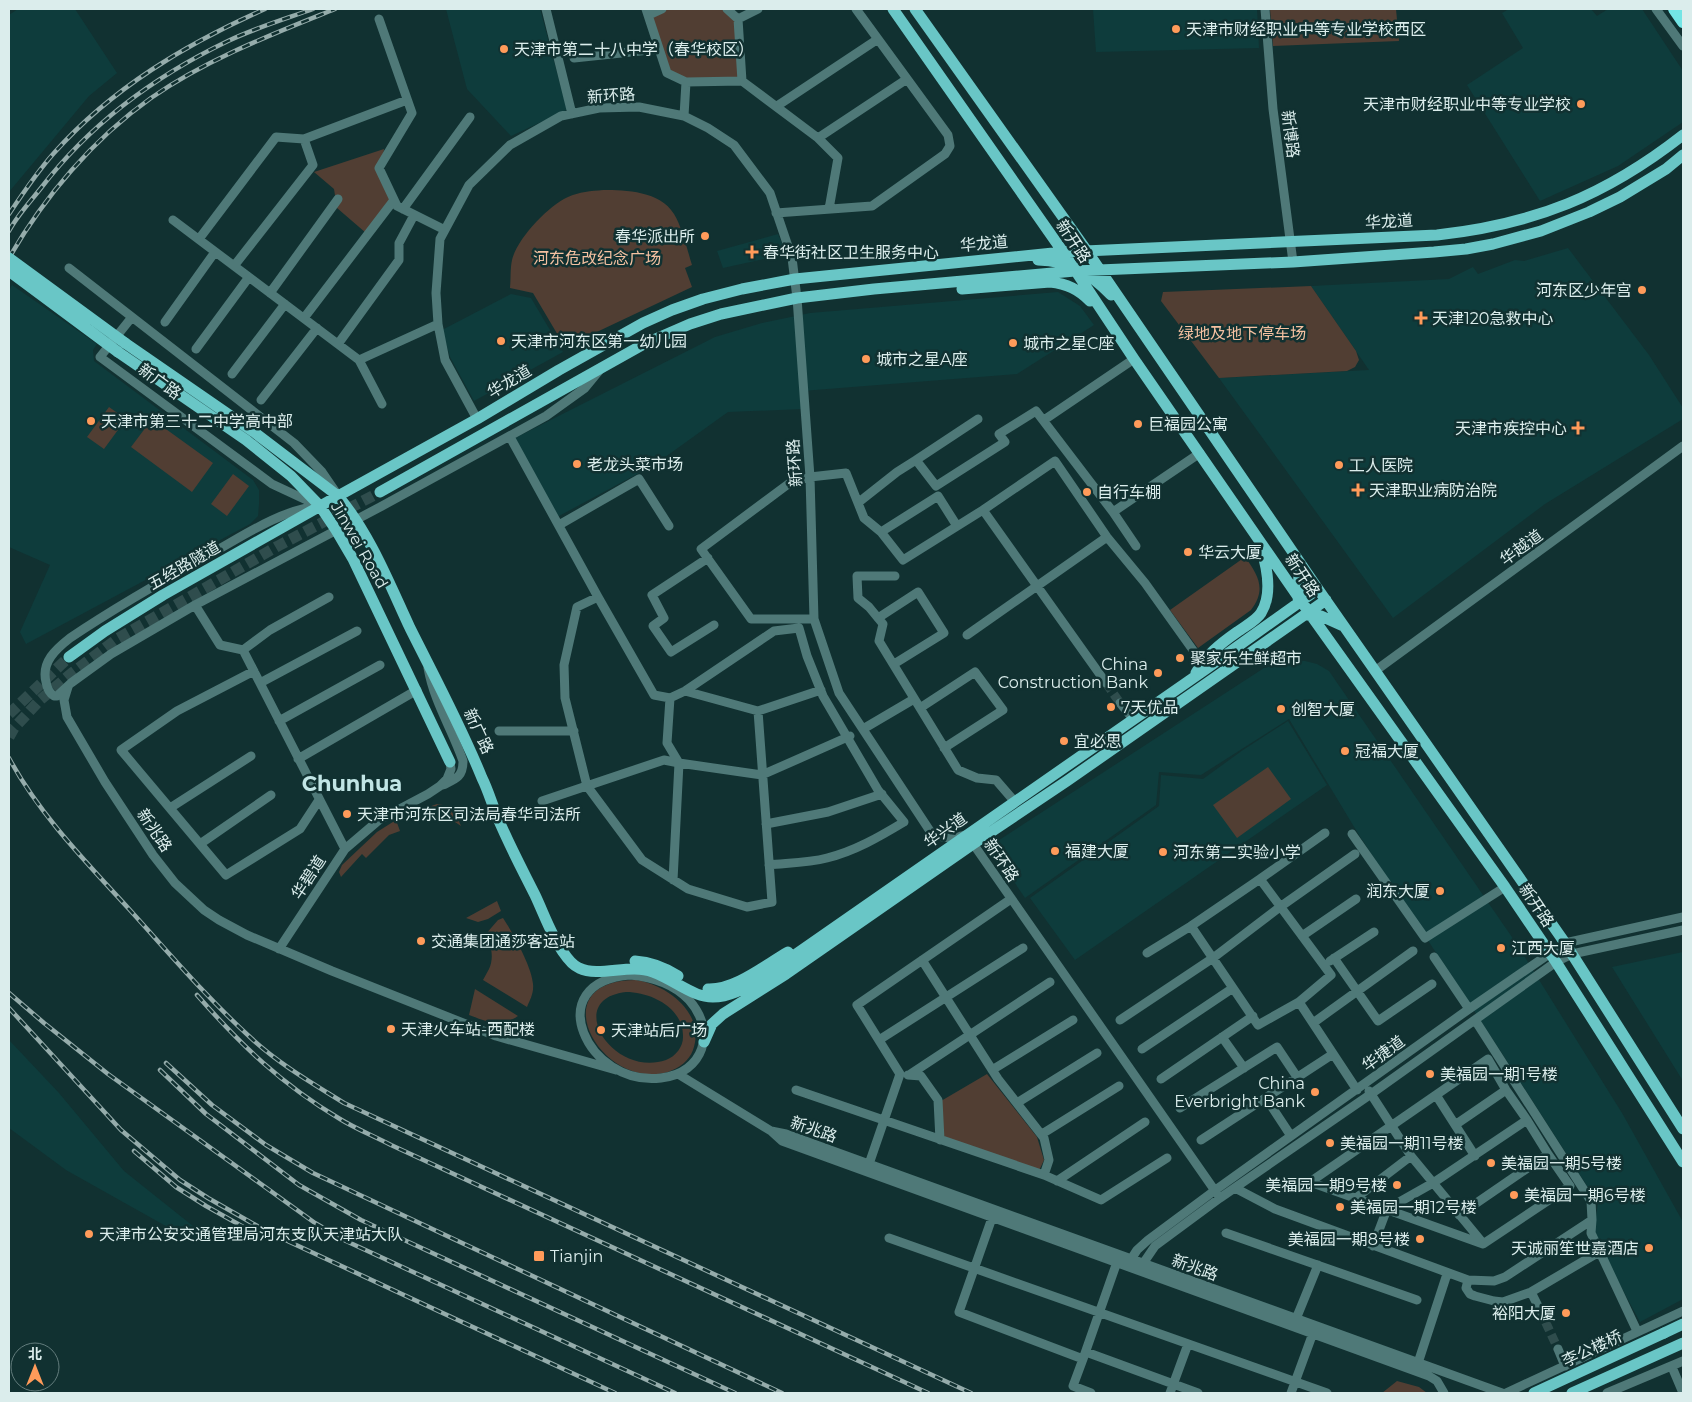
<svg xmlns="http://www.w3.org/2000/svg" width="1692" height="1402" font-family="Montserrat,'Noto Sans SC',sans-serif">
  <rect width="100%" height="100%" fill="#113131"/>
  <path fill="#0e3c3c" d="M 18,9 L 75,9 L 117,73 L 89,96 L 9,192 L 9,15 Z
    M 446,9 L 540,9 L 567,110 L 511,136 L 467,89 Z
    M 1093,9 L 1257,9 L 1259,48 L 1096,52 Z
    M 1509,9 L 1591,9 L 1597,16 L 1608,9 L 1642,9 L 1683,71 L 1683,122 L 1618,166 L 1540,201 L 1467,85 L 1523,48 L 1502,13 Z
    M 778,234 L 787,254 L 723,268 L 717,251 Z
    M 1568,248 L 1649,355 L 1683,408 L 1683,419 L 1545,504 L 1393,618 L 1219,378 L 1369,370 L 1311,286 L 1449,279 L 1473,267 L 1478,274 L 1515,260 L 1524,261 Z
    M 12,285 L 97,344 L 93,350 L 94,361 L 253,480 L 259,490 L 259,504 L 258,516 L 250,524 L 26,644 L 20,632 L 50,565 L 9,547 L 9,291 Z
    M 1058,292 L 1080,306 L 1094,325 L 1017,374 L 802,391 L 803,409 L 728,412 L 654,465 L 557,517 L 515,438 L 715,337 L 762,323 L 810,313 Z
    M 511,294 L 531,298 L 563,352 L 474,401 L 450,357 L 442,330 Z
    M 1293,661 L 1305,661 L 1317,664 L 1329,671 L 1516,943 L 1622,1113 L 1683,1222 L 1683,1299 L 1640,1322 L 1593,1235 L 1598,1203 L 1503,1055 L 1359,835 L 1289,719 L 1201,775 L 1159,772 L 1156,805 L 1025,898 L 990,846 L 1264,668 Z
    M 1288,721 L 1327,785 L 1075,960 L 1030,898 L 1159,806 L 1161,775 L 1203,779 L 1243,750 Z
    M 1683,952 L 1683,1081 L 1612,967 Z
    M 9,1040 L 59,1093 L 124,1171 L 203,1234 L 196,1243 L 66,1170 L 9,1128 Z"/>
  <path fill="#513e33" fill-rule="evenodd" d="M 665,9 L 728,9 L 738,19 L 740,79 L 667,78 L 652,16 Z
    M 1270,9 L 1396,9 L 1399,41 L 1273,46 Z
    M 384,149 L 381,173 L 392,199 L 366,233 L 337,208 L 334,189 L 314,172 Z
    M 603,190 C 626,190 660,191 674,214 C 682,227 687,249 692,265 L 685,268 L 692,287 L 565,347 L 533,293 L 510,288 C 511,279 510,269 512,260 C 517,239 548,206 568,197 C 579,192 591,191 603,190 Z
    M 1311,286 L 1356,351 L 1359,360 L 1355,367 L 1347,371 L 1219,378 L 1161,301 L 1163,292 Z
    M 109,407 L 126,419 L 104,449 L 87,437 Z
    M 152,419 L 213,463 L 192,492 L 131,447 Z
    M 233,474 L 249,486 L 227,516 L 211,504 Z
    M 1245,557 C 1258,575 1267,589 1251,610 L 1198,648 L 1170,610 Z
    M 1268,767 L 1291,799 L 1237,838 L 1213,805 Z
    M 437,804 C 452,805 456,813 461,826 C 454,821 447,817 439,814 C 433,812 428,813 423,809 Z
    M 396,820 L 400,831 L 389,835 L 366,858 L 362,854 L 341,877 L 339,872 L 342,865 L 377,832 Z
    M 497,901 L 501,911 L 488,919 L 478,922 L 466,918 Z
    M 503,918 C 513,933 532,967 533,984 C 534,993 530,1000 527,1007 L 483,980 C 485,976 487,973 489,969 C 494,958 492,945 485,935 L 498,920 Z
    M 636,980 C 668,985 706,1014 693,1050 C 689,1061 679,1068 668,1072 C 601,1092 539,980 636,980 ZM 626,992 C 651,992 684,1008 683,1037 C 683,1047 676,1056 666,1060 C 612,1078 563,999 626,992 Z
    M 475,989 L 518,1016 C 500,1028 488,1022 469,1015 Z
    M 987,1074 L 1037,1137 L 1044,1160 L 1037,1175 L 944,1140 L 941,1101 Z
    M 1397,1381 L 1419,1387 L 1427,1393 L 1382,1393 Z"/>
  <g fill="none" stroke-linecap="round" stroke-linejoin="round">
    <path stroke="#2f4d4d" stroke-width="9" stroke-dasharray="9 4.5" stroke-linecap="butt" d="M 1106,683 L 1120,703
      M 1540,1310 L 1558,1349"/>
    <path stroke="#2f4d4d" stroke-width="11" stroke-dasharray="11 5.5" stroke-linecap="butt" d="M 9,714 L 69,657
      M 9,737 L 14,728 L 40,700 L 72,673 L 117,639 L 278,546 L 380,492"/>
    <path stroke="#4f7978" stroke-width="9" d="M 546,9 L 572,114
      M 646,9 L 667,73 L 686,82 L 684,116
      M 727,9 L 738,19 L 742,81 L 818,138 L 838,158 L 829,209
      M 1265,9 L 1273,109 L 1293,262
      M 1656,9 L 1683,46
      M 649,15 L 662,9
      M 379,19 L 412,113 L 379,168 L 397,206 L 445,230
      M 738,19 L 758,9
      M 574,58 L 659,49
      M 686,82 L 742,81
      M 777,106 L 878,39
      M 818,138 L 907,79
      M 403,209 L 470,117
      M 776,213 L 872,206 L 945,154 L 950,146 L 948,135 L 856,9
      M 173,220 L 359,360 L 438,324
      M 199,239 L 276,137 L 304,139 L 407,100
      M 234,266 L 313,165 L 304,139
      M 69,268 L 294,443 L 322,472 L 335,491
      M 270,293 L 338,199
      M 132,317 L 100,357 L 272,484 L 317,505
      M 304,318 L 394,200
      M 165,322 L 215,252
      M 338,344 L 399,260 L 399,243 L 414,215
      M 196,349 L 249,277
      M 359,360 L 382,404
      M 232,374 L 285,304
      M 261,400 L 317,328
      M 477,419 L 445,360 L 438,324 L 436,293 L 440,239 L 469,185 L 510,145 L 561,116 L 599,108 L 639,107 L 684,116 L 708,128 L 734,145 L 770,193 L 792,258 L 797,298 L 810,477 L 814,619 L 839,693 L 930,831 C 941,841 954,837 967,835 L 1220,1198
      M 1044,420 L 1134,359
      M 510,437 L 598,597 L 654,695 L 670,698 L 667,743 L 679,763 L 762,775 L 850,736
      M 916,460 L 978,419
      M 859,502 L 897,472 L 916,460 L 936,486 L 1005,442 L 999,434 L 1036,411 L 1113,512 L 1200,453
      M 317,506 C 280,511 246,534 214,552 C 165,579 116,607 70,638 C 56,649 41,662 46,682 C 47,688 49,693 54,696 L 57,696 L 71,683 L 111,654 L 195,605 L 382,506 L 546,416 L 585,388 L 599,371
      M 983,510 L 1055,461 L 1107,537 L 1145,583 L 1205,667
      M 1113,512 L 1136,546
      M 559,525 L 639,479 L 669,526
      M 881,532 L 938,496 L 957,526
      M 708,558 L 652,595 L 664,618 L 653,626 L 671,652 L 714,625
      M 895,576 L 857,576 L 858,598 L 869,607 L 883,624 L 879,641 L 958,770 L 977,778 L 996,780 L 1015,802
      M 598,597 L 577,607 L 564,665 L 565,698 L 587,786 L 642,860 L 688,889 L 747,907 L 772,902 L 758,711
      M 195,605 L 220,645 L 243,650 L 345,849
      M 878,618 L 918,592 L 944,633 L 894,664
      M 814,619 L 751,619 L 701,549 L 791,482 L 810,477 L 846,473 L 864,518 L 881,532 L 903,560 L 983,510 L 1106,683
      M 967,635 L 1107,537
      M 243,650 L 270,630 L 329,597
      M 428,668 C 434,702 452,729 463,761 C 463,777 456,779 443,785
      M 254,671 L 177,711 L 121,750 L 226,875 L 300,829 L 319,800
      M 1375,671 L 1683,446
      M 260,683 L 357,631
      M 68,687 L 64,700 L 67,717 L 105,782 L 153,855 L 175,883 L 204,910 L 219,920 L 247,935 L 332,971 L 496,1036 L 616,1070
      M 685,691 L 758,711 L 821,690
      M 670,698 L 685,691 L 774,631 L 799,628 L 807,656 L 823,696 L 878,790 L 904,822 C 879,837 855,851 827,858 C 808,863 788,863 769,865
      M 1120,703 L 1133,719
      M 920,708 L 975,672 L 1003,710 L 944,748
      M 279,721 L 380,665
      M 863,729 L 914,699
      M 499,731 L 574,731
      M 298,759 L 417,690
      M 542,801 L 664,760 L 679,763 L 673,880
      M 170,808 L 251,756
      M 766,824 L 828,812 L 882,794
      M 1352,834 L 1425,938 L 1505,887
      M 200,844 L 271,795
      M 1260,879 L 1325,833
      M 1302,936 L 1356,899
      M 279,949 L 345,849 L 379,820 L 428,794 L 440,786 L 447,779 L 451,769 L 450,762
      M 1147,953 L 1191,926
      M 1434,957 L 1469,1009
      M 1334,958 L 1378,1021 L 1432,984
      M 922,960 L 998,1079 L 1044,1138 L 1049,1160 L 1044,1175
      M 1330,961 L 1374,932
      M 630,975 C 652,977 674,984 689,1000 C 717,1031 704,1073 661,1078 C 587,1087 539,982 630,975 Z
      M 1299,1002 L 1331,975 L 1260,879 L 1191,926 L 1258,1025 L 1299,1002 L 1357,1090
      M 1120,1020 L 1213,958 L 1280,907 L 1355,854
      M 1475,1020 L 1591,1201 L 1592,1220 L 1591,1233 L 1637,1331
      M 1313,1023 L 1413,951
      M 1222,1037 L 1244,1068
      M 879,1040 L 1023,948
      M 1142,1049 L 1233,988
      M 992,1070 L 1073,1020
      M 678,1074 L 771,1131 L 782,1141 L 1429,1376 L 1437,1381 L 1444,1393
      M 908,1075 L 921,1076 L 938,1100 L 940,1140
      M 909,1075 L 1050,982
      M 1161,1079 L 1253,1016
      M 796,1090 L 1044,1175 L 1101,1200 L 1167,1158
      M 1369,1091 L 1411,1156 L 1482,1242
      M 1436,1095 L 1475,1156
      M 1266,1098 L 1291,1136
      M 1017,1103 L 1097,1053
      M 1180,1108 L 1277,1047 L 1297,1077
      M 1455,1125 L 1506,1090
      M 771,1131 L 786,1134 L 1502,1393
      M 1042,1134 L 1119,1086
      M 1201,1140 L 1333,1054
      M 869,1164 L 900,1074 L 857,1005 L 1011,899
      M 1057,1181 L 1145,1122
      M 1235,1188 L 1275,1209 L 1468,1280 L 1494,1281 L 1505,1277 L 1592,1220
      M 1356,1198 L 1411,1156
      M 1459,1215 L 1548,1154 L 1570,1186 L 1483,1244
      M 992,1218 L 959,1312 L 1083,1359 L 1117,1262
      M 1226,1233 L 1417,1300
      M 889,1238 L 1327,1393
      M 1483,1244 L 1310,1182 L 1488,1059 L 1506,1090 L 1527,1120
      M 1373,1246 L 1387,1209 L 1433,1183 L 1527,1120 L 1548,1154
      M 1128,1264 L 1137,1250 L 1148,1240 L 1214,1191 L 1469,1009 L 1565,943 L 1683,917
      M 1140,1268 L 1155,1246 L 1220,1198 L 1371,1094 L 1556,962 L 1572,954 L 1683,930
      M 1468,1280 L 1466,1288 L 1470,1294 L 1475,1296 L 1494,1301 L 1503,1302 L 1531,1292 L 1599,1252
      M 1531,1292 L 1540,1310
      M 1296,1319 L 1318,1265
      M 1558,1349 L 1565,1366
      M 1086,1352 L 1198,1393
      M 1083,1359 L 1073,1386 L 1091,1393
      M 1418,1363 L 1447,1274
      M 1672,1367 L 1683,1393
      M 1170,1393 L 1188,1344
      M 1291,1393 L 1313,1333
      M 1506,1393 L 1683,1311
      M 1607,1393 L 1683,1361"/>
    <path stroke="#69c6c6" stroke-width="11" d="M 893,9 L 1063,252 L 1134,359 L 1308,611 L 1505,887 L 1556,962 L 1683,1162
      M 915,9 L 1087,251 L 1318,589 L 1565,943 L 1683,1129
      M 1038,260 C 1070,261 1089,272 1111,295
      M 962,289 L 1050,282 C 1067,284 1078,289 1090,301
      M 125,343 L 254,432 L 338,496 C 370,534 389,583 410,628 C 435,678 461,726 482,778 C 488,790 492,804 497,816 C 508,843 522,869 535,895 C 544,914 551,935 563,952 C 567,958 572,965 579,968 C 600,978 629,963 653,972 C 669,978 682,988 697,994 C 725,1005 754,983 776,968 L 1206,669 L 1318,589
      M 118,352 L 246,440 L 291,476 L 320,506 L 336,530 L 353,559 L 450,762
      M 380,492 L 644,344 L 690,324 L 721,314 L 797,298 L 874,289 L 1075,271 L 1293,262 L 1434,252 L 1466,249 L 1493,244 L 1541,231 L 1589,212 L 1620,197 L 1666,169 L 1683,155
      M 1296,559 L 1299,573 L 1298,598
      M 1307,615 L 1321,616 L 1341,625
      M 69,657 L 105,631 L 163,595 L 338,496 L 477,419 L 559,370 L 643,323 L 672,310 L 703,299 L 742,289 L 795,279 L 1063,252 L 1437,235 C 1535,224 1605,196 1683,135
      M 1196,673 C 1206,655 1220,644 1237,632 C 1245,626 1256,621 1261,613 C 1273,594 1267,567 1261,548
      M 635,961 C 651,962 664,967 678,976
      M 708,989 C 735,990 765,965 788,952
      M 704,1042 L 712,1024 L 723,1014 L 786,974 L 973,844 L 1067,781 L 1326,600
      M 1664,1333 L 1683,1324
      M 1572,1393 L 1683,1343"/>
    <path stroke="#73e5e5" stroke-width="12" d="M 1674,9 L 1683,22"/>
    <defs>
      <path id="rail" d="M 9,214 C 23,193 37,172 54,153 C 112,88 186,44 265,9
        M 9,231 C 17,216 30,202 41,188 C 90,124 155,76 228,41 C 255,28 285,19 313,9
        M 9,258 C 44,197 93,139 151,98 C 207,59 273,34 335,9
        M 9,758 C 39,814 86,862 129,909 C 169,953 207,998 251,1038 C 279,1064 312,1083 344,1103 L 971,1393
        M 9,993 L 44,1023 L 108,1074 L 315,1223 L 346,1241 L 675,1393
        M 197,995 C 241,1045 281,1084 340,1119 C 356,1129 374,1136 391,1145 L 928,1393
        M 9,1008 L 121,1130 L 180,1180 L 208,1198 L 266,1231 L 615,1393
        M 166,1063 L 212,1105 L 266,1145 L 313,1173 L 782,1393
        M 160,1070 L 206,1114 L 299,1185 L 361,1220 L 735,1393
        M 134,1151 L 176,1187 L 206,1206 L 256,1234"/>
    </defs>
    <use href="#rail" stroke="#95acab" stroke-width="4.5"/>
    <use href="#rail" stroke="#113131" stroke-width="2.5" stroke-dasharray="8" stroke-linecap="butt"/>
    <path stroke="#69c6c6" stroke-width="11" d="M 9,258 L 125,343
      M 9,271 L 118,352
      M 1534,1393 L 1664,1333"/>
  </g>
  <g fill="#ff9b5a" stroke="#113131" stroke-width="2">
    <circle cx="1176" cy="29" r="5"/>
    <circle cx="504" cy="49" r="5"/>
    <circle cx="1581" cy="104" r="5"/>
    <circle cx="705" cy="236" r="5"/>
    <path d="M749.5 244.5h5v5h5v5h-5v5h-5v-5h-5v-5h5z"/>
    <circle cx="1642" cy="290" r="5"/>
    <path d="M1418.5 310.5h5v5h5v5h-5v5h-5v-5h-5v-5h5z"/>
    <circle cx="501" cy="341" r="5"/>
    <circle cx="1013" cy="343" r="5"/>
    <circle cx="866" cy="359" r="5"/>
    <circle cx="91" cy="421" r="5"/>
    <circle cx="1138" cy="424" r="5"/>
    <path d="M1575.5 420.5h5v5h5v5h-5v5h-5v-5h-5v-5h5z"/>
    <circle cx="577" cy="464" r="5"/>
    <circle cx="1339" cy="465" r="5"/>
    <path d="M1355.5 482.5h5v5h5v5h-5v5h-5v-5h-5v-5h5z"/>
    <circle cx="1087" cy="492" r="5"/>
    <circle cx="1188" cy="552" r="5"/>
    <circle cx="1180" cy="658" r="5"/>
    <circle cx="1158" cy="673" r="5"/>
    <circle cx="1111" cy="707" r="5"/>
    <circle cx="1281" cy="709" r="5"/>
    <circle cx="1064" cy="741" r="5"/>
    <circle cx="1345" cy="751" r="5"/>
    <circle cx="347" cy="814" r="5"/>
    <circle cx="1055" cy="851" r="5"/>
    <circle cx="1163" cy="852" r="5"/>
    <circle cx="1440" cy="891" r="5"/>
    <circle cx="421" cy="941" r="5"/>
    <circle cx="1501" cy="948" r="5"/>
    <circle cx="391" cy="1029" r="5"/>
    <circle cx="601" cy="1030" r="5"/>
    <circle cx="1430" cy="1074" r="5"/>
    <circle cx="1315" cy="1092" r="5"/>
    <circle cx="1330" cy="1143" r="5"/>
    <circle cx="1491" cy="1163" r="5"/>
    <circle cx="1397" cy="1185" r="5"/>
    <circle cx="1514" cy="1195" r="5"/>
    <circle cx="1340" cy="1207" r="5"/>
    <circle cx="89" cy="1234" r="5"/>
    <circle cx="1420" cy="1239" r="5"/>
    <circle cx="1649" cy="1248" r="5"/>
    <rect x="533" y="1250" width="12" height="12" rx="2.5"/>
    <circle cx="1566" cy="1313" r="5"/>
  </g>
  <g text-anchor="middle" stroke-width="5" stroke-linejoin="round" paint-order="stroke">
    <g font-size="16" fill="#dbedec" stroke="#113131" text-anchor="start">
      <text x="1186" y="35">天津市财经职业中等专业学校西区</text>
      <text x="514" y="55">天津市第二十八中学（春华校区）</text>
      <text x="1571" y="110" text-anchor="end">天津市财经职业中等专业学校</text>
      <text x="695" y="242" text-anchor="end">春华派出所</text>
      <text x="763" y="258">春华街社区卫生服务中心</text>
      <text x="1632" y="296" text-anchor="end">河东区少年宫</text>
      <text x="1432" y="324">天津120急救中心</text>
      <text x="511" y="347">天津市河东区第一幼儿园</text>
      <text x="1023" y="349">城市之星C座</text>
      <text x="876" y="365">城市之星A座</text>
      <text x="101" y="427">天津市第三十二中学高中部</text>
      <text x="1148" y="430">巨福园公寓</text>
      <text x="1567" y="434" text-anchor="end">天津市疾控中心</text>
      <text x="587" y="470">老龙头菜市场</text>
      <text x="1349" y="471">工人医院</text>
      <text x="1369" y="496">天津职业病防治院</text>
      <text x="1097" y="498">自行车棚</text>
      <text x="1198" y="558">华云大厦</text>
      <text x="1190" y="664">聚家乐生鲜超市</text>
      <text x="1148" y="670" text-anchor="end">China<tspan x="1148" dy="18">Construction Bank</tspan></text>
      <text x="1121" y="713">7天优品</text>
      <text x="1291" y="715">创智大厦</text>
      <text x="1074" y="747">宜必思</text>
      <text x="1355" y="757">冠福大厦</text>
      <text x="357" y="820">天津市河东区司法局春华司法所</text>
      <text x="1065" y="857">福建大厦</text>
      <text x="1173" y="858">河东第二实验小学</text>
      <text x="1430" y="897" text-anchor="end">润东大厦</text>
      <text x="431" y="947">交通集团通莎客运站</text>
      <text x="1511" y="954">江西大厦</text>
      <text x="401" y="1035">天津火车站-西配楼</text>
      <text x="611" y="1036">天津站后广场</text>
      <text x="1440" y="1080">美福园一期1号楼</text>
      <text x="1305" y="1089" text-anchor="end">China<tspan x="1305" dy="18">Everbright Bank</tspan></text>
      <text x="1340" y="1149">美福园一期11号楼</text>
      <text x="1501" y="1169">美福园一期5号楼</text>
      <text x="1387" y="1191" text-anchor="end">美福园一期9号楼</text>
      <text x="1524" y="1201">美福园一期6号楼</text>
      <text x="1350" y="1213">美福园一期12号楼</text>
      <text x="99" y="1240">天津市公安交通管理局河东支队天津站大队</text>
      <text x="1410" y="1245" text-anchor="end">美福园一期8号楼</text>
      <text x="1639" y="1254" text-anchor="end">天诚丽笙世嘉酒店</text>
      <text x="550" y="1262">Tianjin</text>
      <text x="1556" y="1319" text-anchor="end">裕阳大厦</text>
    </g>
    <g font-size="16" fill="#dbedec" stroke="#113131">
      <text transform="translate(611 95) rotate(-4)" y="6">新环路</text>
      <text transform="translate(1291 134) rotate(83)" y="6">新博路</text>
      <text transform="translate(1389 221) rotate(-3)" y="6">华龙道</text>
      <text transform="translate(1074 241) rotate(56)" y="6">新开路</text>
      <text transform="translate(984 243) rotate(-5)" y="6">华龙道</text>
      <text transform="translate(160 381) rotate(36)" y="6">新广路</text>
      <text transform="translate(509 381) rotate(-31)" y="6">华龙道</text>
      <text transform="translate(794 463) rotate(-94)" y="6">新环路</text>
      <text transform="translate(360 545) rotate(60)" y="6">Jinwei Road</text>
      <text transform="translate(1521 547) rotate(-36)" y="6">华越道</text>
      <text transform="translate(184 565) rotate(-30)" y="6">五经路隧道</text>
      <text transform="translate(1303 575) rotate(56)" y="6">新开路</text>
      <text transform="translate(479 731) rotate(65)" y="6">新广路</text>
      <text transform="translate(155 830) rotate(56)" y="6">新兆路</text>
      <text transform="translate(945 830) rotate(-35)" y="6">华兴道</text>
      <text transform="translate(1002 860) rotate(56)" y="6">新环路</text>
      <text transform="translate(308 877) rotate(-57)" y="6">华碧道</text>
      <text transform="translate(1537 905) rotate(56)" y="6">新开路</text>
      <text transform="translate(1383 1053) rotate(-36)" y="6">华捷道</text>
      <text transform="translate(814 1129) rotate(19)" y="6">新兆路</text>
      <text transform="translate(1195 1267) rotate(20)" y="6">新兆路</text>
      <text transform="translate(1592 1348) rotate(-25)" y="6">李公楼桥</text>
    </g>
    <g font-size="16" fill="#f5c1a1" stroke="#113131">
      <text x="597" y="264">河东危改纪念广场</text>
      <text x="1242" y="339">绿地及地下停车场</text>
    </g>
    <g font-size="21" font-weight="bold" fill="#c1e5e5" stroke="#113131">
      <text x="352" y="791">Chunhua</text>
    </g>
  </g>
  <rect width="1692" height="1402" fill="none" stroke="#dbedec" stroke-width="20"/>
  <g transform="translate(35 1367)"><circle r="24" fill="#113131" stroke="#627c7c"/>
  <path d="M0-4L9 19L0 12L-9 19Z" fill="#ff9b5a"/>
  <text y="-8" font-size="14" font-weight="bold" text-anchor="middle" fill="#dbedec">北</text>
  </g>
</svg>
